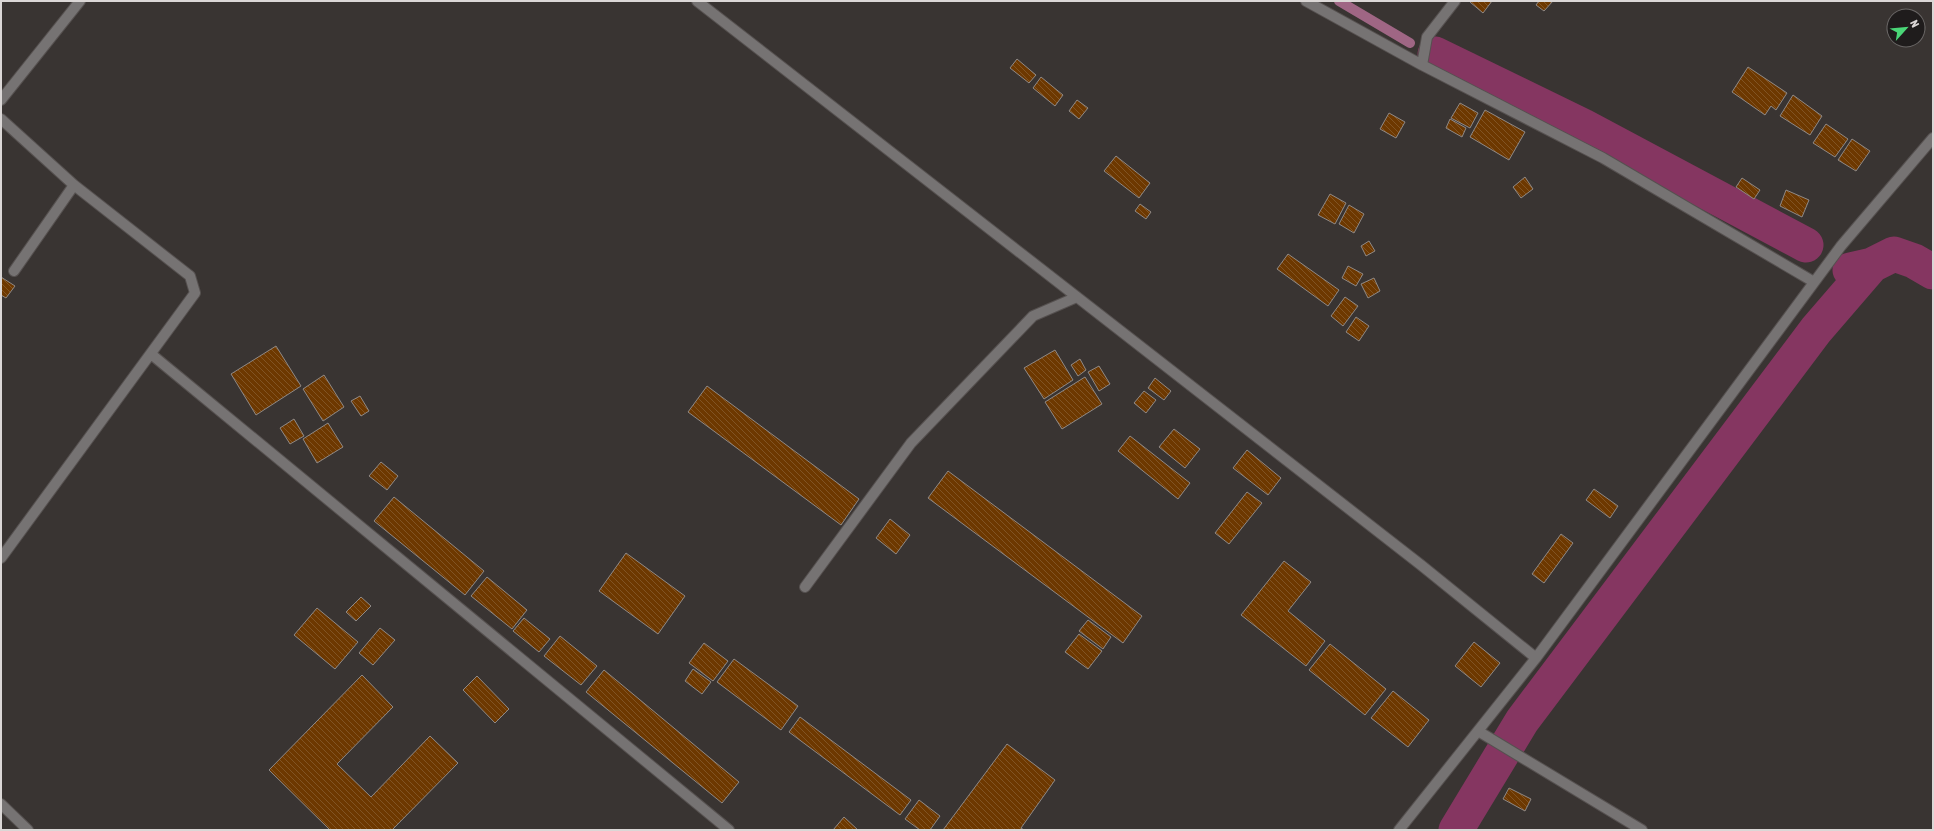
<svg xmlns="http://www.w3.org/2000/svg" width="1934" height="831" font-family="'Asap Condensed',sans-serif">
  <defs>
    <pattern id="building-back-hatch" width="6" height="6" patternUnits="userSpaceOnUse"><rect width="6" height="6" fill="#6d3800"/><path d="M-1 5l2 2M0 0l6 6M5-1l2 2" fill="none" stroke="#815424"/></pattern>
  </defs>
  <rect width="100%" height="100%" fill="#393432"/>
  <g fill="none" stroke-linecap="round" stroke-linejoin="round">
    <path stroke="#9f6684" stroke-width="10" d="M 1339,1 L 1410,43"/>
    <path stroke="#853661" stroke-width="35" d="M 1435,54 L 1583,126 L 1806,245
      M 1850,270 L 1872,265 L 1894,254 L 1914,261 L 1933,272
      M 1456,830 L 1522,721 L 1816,330 L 1872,265"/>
  </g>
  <path fill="url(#building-back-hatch)" stroke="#8f8986" d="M 1471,1 L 1492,1 L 1483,13 L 1470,2 Z
    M 1539,1 L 1553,1 L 1544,11 L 1536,5 Z
    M 1017,59 L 1036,75 L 1029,83 L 1010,68 Z
    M 1748,67 L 1787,93 L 1776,110 L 1771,106 L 1765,115 L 1732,92 Z
    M 1041,77 L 1063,95 L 1055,106 L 1033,88 Z
    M 1793,95 L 1822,116 L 1810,135 L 1780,116 Z
    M 1077,100 L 1088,108 L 1079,119 L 1069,111 Z
    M 1460,103 L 1478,113 L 1470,128 L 1451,118 Z
    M 1485,110 L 1525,132 L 1509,160 L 1470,137 Z
    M 1389,113 L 1405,122 L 1396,138 L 1380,129 Z
    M 1450,119 L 1466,128 L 1462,137 L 1446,128 Z
    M 1826,124 L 1848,139 L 1835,157 L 1813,143 Z
    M 1852,139 L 1870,151 L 1856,171 L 1838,160 Z
    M 1116,156 L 1150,183 L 1139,198 L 1104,171 Z
    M 1525,177 L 1533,189 L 1521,198 L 1513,187 Z
    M 1742,178 L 1760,190 L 1754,199 L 1736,187 Z
    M 1786,190 L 1809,200 L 1802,217 L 1780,206 Z
    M 1330,194 L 1346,203 L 1335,224 L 1318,215 Z
    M 1140,204 L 1151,212 L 1146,219 L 1135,211 Z
    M 1349,205 L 1364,214 L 1354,233 L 1339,224 Z
    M 1369,241 L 1375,251 L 1366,256 L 1361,246 Z
    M 1288,254 L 1339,290 L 1328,306 L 1277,269 Z
    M 1348,266 L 1363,274 L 1356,286 L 1342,278 Z
    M 1,277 L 15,286 L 6,298 L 1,295 Z
    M 1374,278 L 1380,291 L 1368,298 L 1361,284 Z
    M 1345,297 L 1358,306 L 1343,326 L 1331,316 Z
    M 1356,317 L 1369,326 L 1359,341 L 1346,332 Z
    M 276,346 L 301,386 L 256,415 L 231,374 Z
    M 1055,350 L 1073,380 L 1044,399 L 1024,368 Z
    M 1080,359 L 1086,370 L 1078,376 L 1071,365 Z
    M 1099,366 L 1110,384 L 1099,391 L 1088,372 Z
    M 324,375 L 344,407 L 323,421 L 303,389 Z
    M 1085,377 L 1102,404 L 1062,429 L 1045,402 Z
    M 1155,378 L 1171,391 L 1164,400 L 1148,388 Z
    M 707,386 L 859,499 L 841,525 L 688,412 Z
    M 1144,391 L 1156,400 L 1146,413 L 1134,403 Z
    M 360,396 L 369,411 L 361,416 L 351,401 Z
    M 294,419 L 304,436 L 290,444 L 280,428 Z
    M 328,423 L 343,447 L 317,463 L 303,439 Z
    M 1174,429 L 1200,449 L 1185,468 L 1159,447 Z
    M 1130,436 L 1190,483 L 1178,499 L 1118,451 Z
    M 1247,450 L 1281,478 L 1268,495 L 1233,468 Z
    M 381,462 L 398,476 L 387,490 L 369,476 Z
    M 948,471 L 1142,616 L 1123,643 L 928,498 Z
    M 1594,489 L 1618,506 L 1610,518 L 1586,500 Z
    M 1247,492 L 1262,503 L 1229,544 L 1215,533 Z
    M 394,497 L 484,571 L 465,595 L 374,521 Z
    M 890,519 L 910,535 L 896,554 L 876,538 Z
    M 1561,534 L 1573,543 L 1544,583 L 1532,574 Z
    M 626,553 L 685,596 L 658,634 L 599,591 Z
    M 1284,561 L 1311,582 L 1288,611 L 1325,641 L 1306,666 L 1241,615 Z
    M 487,577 L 527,610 L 512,629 L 471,596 Z
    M 361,597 L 371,606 L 356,621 L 346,612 Z
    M 317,608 L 358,642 L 335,669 L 294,635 Z
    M 524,618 L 550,639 L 539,652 L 513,631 Z
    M 1088,620 L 1111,637 L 1103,649 L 1079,631 Z
    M 380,628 L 395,640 L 373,665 L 359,653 Z
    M 1079,634 L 1102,651 L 1088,669 L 1065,652 Z
    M 560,636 L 597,666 L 581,685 L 544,656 Z
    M 1474,642 L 1500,663 L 1481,687 L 1455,666 Z
    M 704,643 L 728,661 L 713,681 L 689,663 Z
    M 1330,644 L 1386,689 L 1365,715 L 1309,670 Z
    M 734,659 L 798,706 L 781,730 L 717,682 Z
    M 693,669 L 711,682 L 702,694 L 685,681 Z
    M 604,670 L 739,782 L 722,803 L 586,692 Z
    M 362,675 L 393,707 L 337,764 L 371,797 L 430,736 L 458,763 L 392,830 L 330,830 L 269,770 Z
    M 477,676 L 509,709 L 495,723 L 463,690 Z
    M 1393,691 L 1429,720 L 1408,747 L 1371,718 Z
    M 800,717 L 911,800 L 900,815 L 789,732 Z
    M 1007,744 L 1055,780 L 1021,828 L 1024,830 L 943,830 Z
    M 1509,788 L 1531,799 L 1525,811 L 1503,799 Z
    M 919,800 L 940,816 L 930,830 L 920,830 L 905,819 Z
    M 844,817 L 858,830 L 833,830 Z"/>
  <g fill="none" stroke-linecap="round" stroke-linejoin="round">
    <defs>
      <path id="minor" d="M 697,1 L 1421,565 L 1536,658
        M 1306,1 L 1422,65 L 1603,158 L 1814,282
        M 1422,65 L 1427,37 L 1455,1
        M 1,100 L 80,1
        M 1,119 L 74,185 L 190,276 L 195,293 L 1,558
        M 14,271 L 74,185
        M 151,354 L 729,830
        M 805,587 L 911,443 L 1033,316 L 1077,297
        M 1478,731 L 1642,830
        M 1,804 L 28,830
        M 1399,830 L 1536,658 L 1841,246 L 1933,138"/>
    </defs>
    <use href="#minor" stroke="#565150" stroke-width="12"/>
    <use href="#minor" stroke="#767373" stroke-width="10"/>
  </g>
  <rect width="1934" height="831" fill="none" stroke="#dbd7d6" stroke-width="4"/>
  <g transform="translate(1906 28) rotate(63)"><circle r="19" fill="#1f1c1c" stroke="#6a6766"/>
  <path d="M0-3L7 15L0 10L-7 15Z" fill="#4ad677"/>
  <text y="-6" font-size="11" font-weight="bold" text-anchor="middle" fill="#dbd7d6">N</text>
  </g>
</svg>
